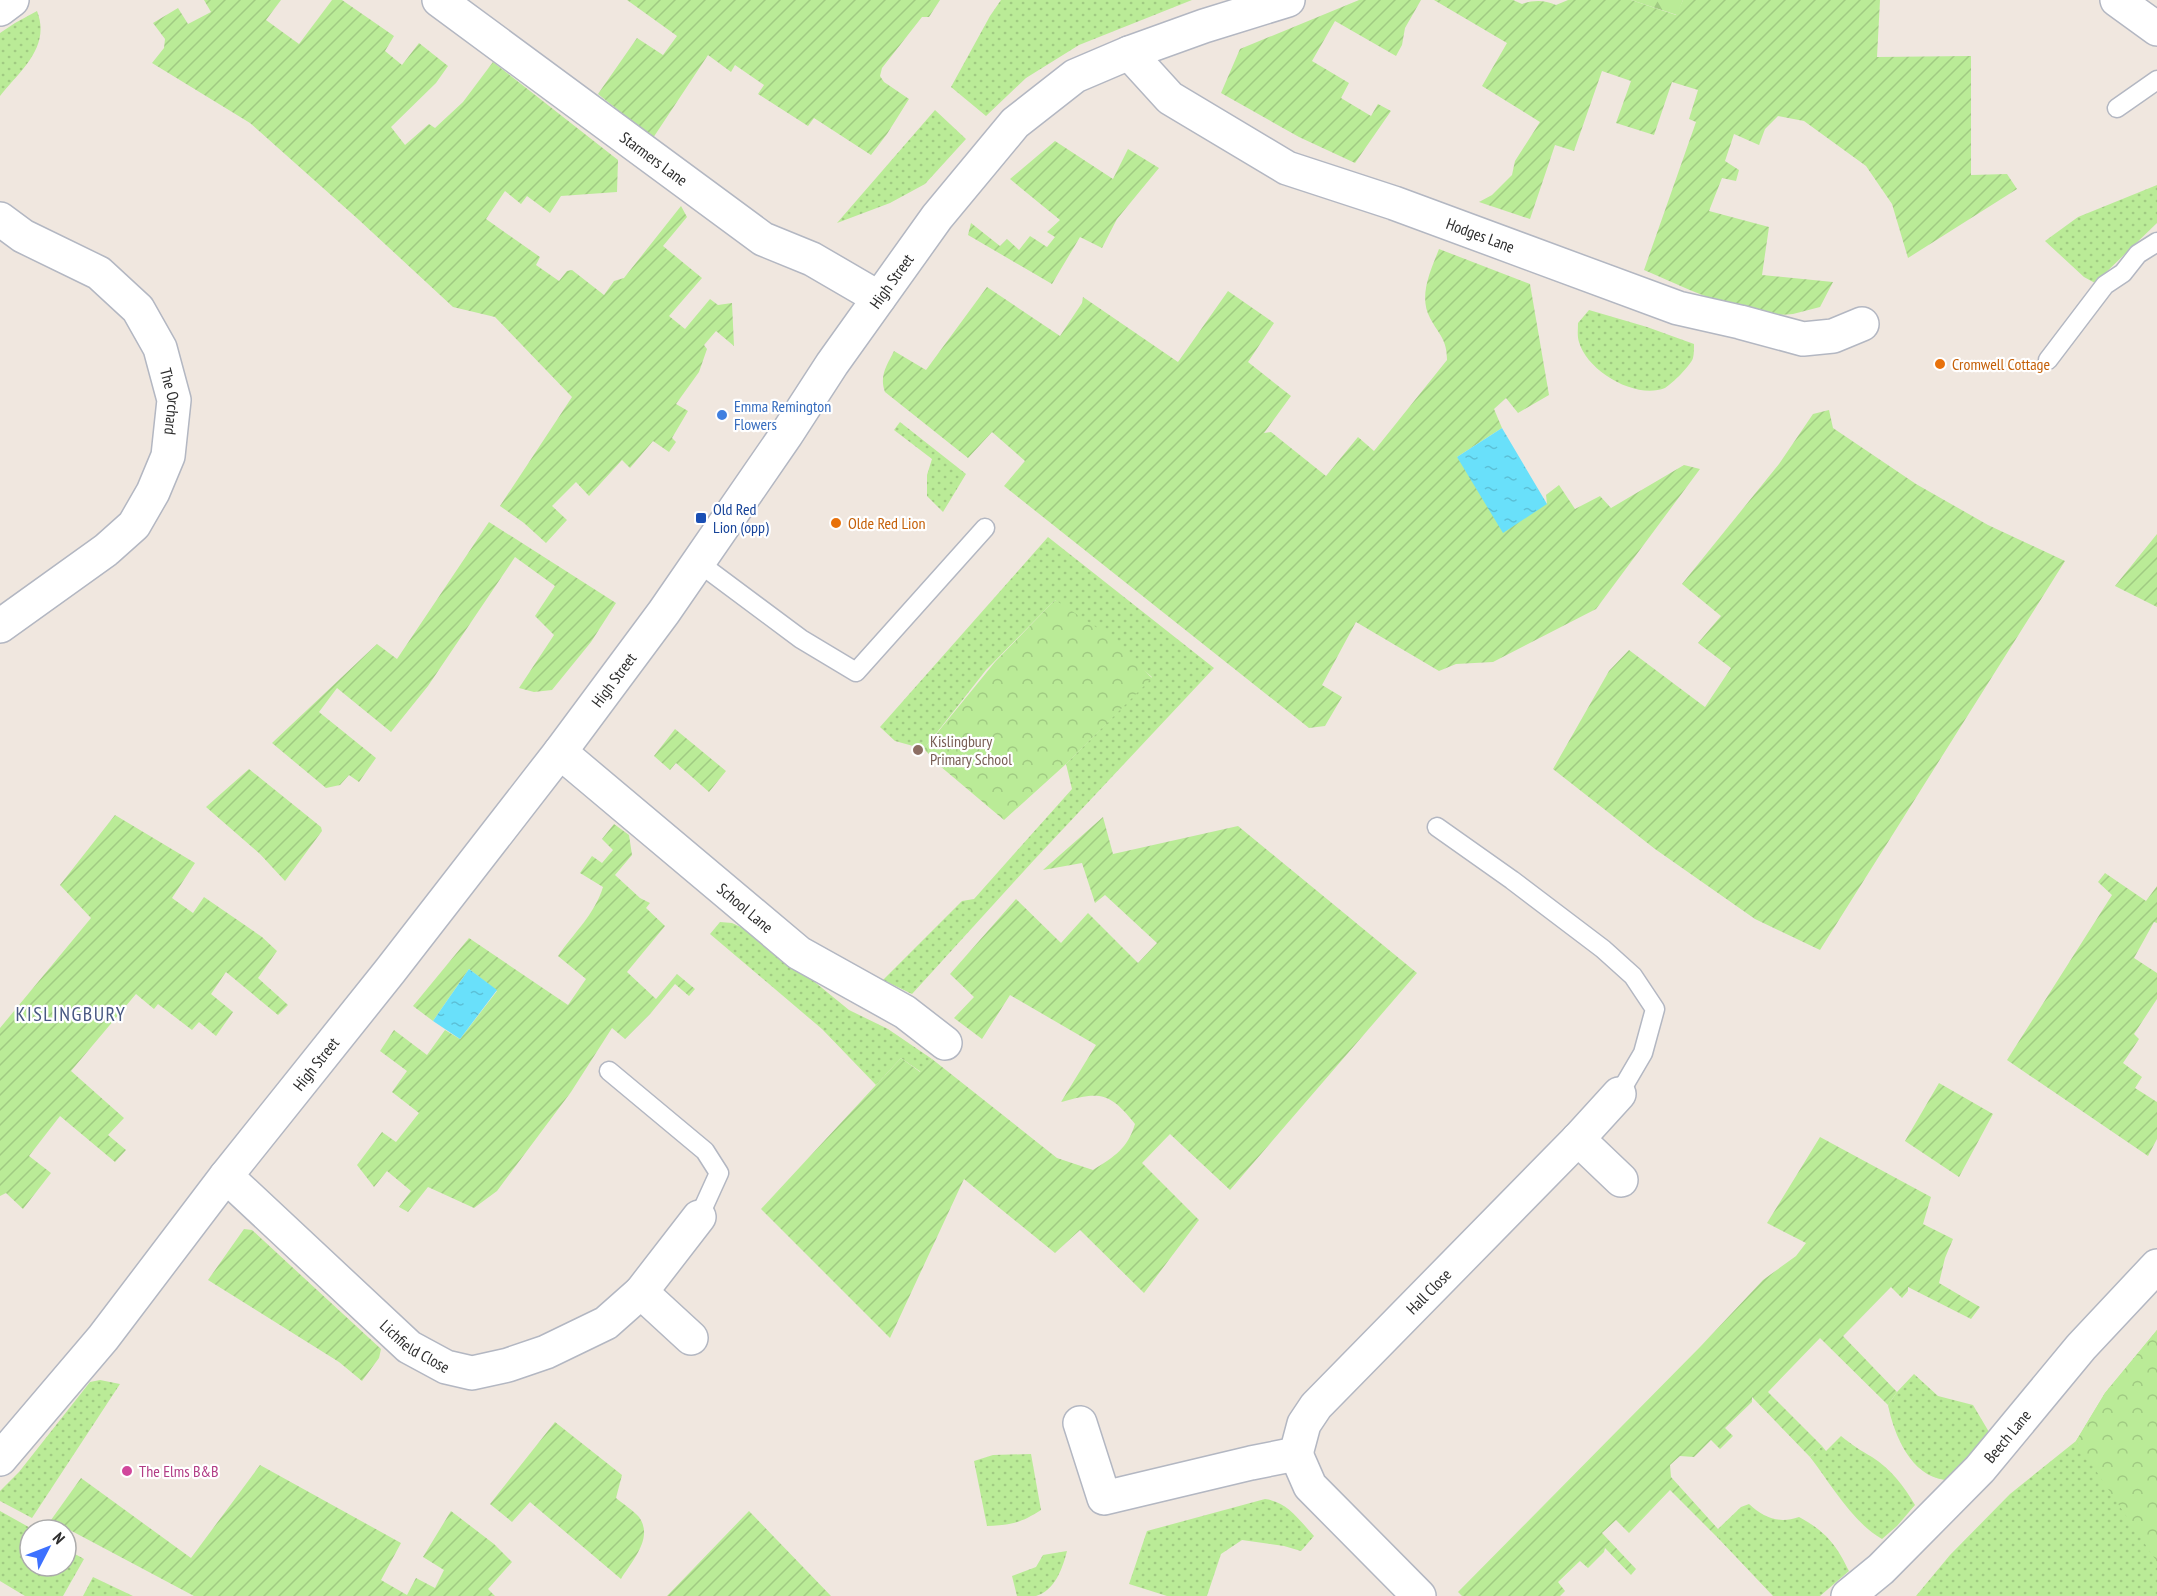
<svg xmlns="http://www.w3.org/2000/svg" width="2157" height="1596" font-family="'PT Sans Narrow',sans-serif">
  <defs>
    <pattern id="grass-dots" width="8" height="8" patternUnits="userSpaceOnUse" patternTransform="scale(1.5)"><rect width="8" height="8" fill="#baeb97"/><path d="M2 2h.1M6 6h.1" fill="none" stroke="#a0ca82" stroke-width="1.8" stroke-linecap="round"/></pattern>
    <pattern id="forest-firs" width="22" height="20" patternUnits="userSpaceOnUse" patternTransform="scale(1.5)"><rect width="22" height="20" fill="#baeb97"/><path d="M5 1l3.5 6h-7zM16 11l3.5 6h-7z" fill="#a0ca82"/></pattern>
    <pattern id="park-crowns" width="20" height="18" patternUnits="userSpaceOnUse" patternTransform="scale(1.5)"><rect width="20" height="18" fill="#baeb97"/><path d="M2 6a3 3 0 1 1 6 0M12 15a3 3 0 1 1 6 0" fill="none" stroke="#a0ca82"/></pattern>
    <pattern id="garden-furrows" width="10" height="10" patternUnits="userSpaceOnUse" patternTransform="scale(1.5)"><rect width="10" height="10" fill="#baeb97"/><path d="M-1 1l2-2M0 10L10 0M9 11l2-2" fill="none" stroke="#a0ca82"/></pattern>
    <pattern id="water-ripples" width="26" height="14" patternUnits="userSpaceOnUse" patternTransform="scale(1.5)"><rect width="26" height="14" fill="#69e0fa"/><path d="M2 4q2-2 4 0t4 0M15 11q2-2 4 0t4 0" fill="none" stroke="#5bc0d7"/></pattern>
  </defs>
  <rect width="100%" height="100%" fill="#f0e7df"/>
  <path fill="url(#grass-dots)" d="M 1001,0 L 1192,0 L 1079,45 L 1026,78 L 986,116 L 951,87 L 990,16 Z
    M 37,11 C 51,47 21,70 0,96 L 0,33 L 15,23 Z
    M 935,110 L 966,139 L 925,184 L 890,203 L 837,223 Z
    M 2157,185 L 2157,223 L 2095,283 L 2084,277 L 2045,241 L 2078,217 Z
    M 1589,310 L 1647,327 L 1694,344 C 1694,348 1694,354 1693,358 C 1691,365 1672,384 1665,388 C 1636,400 1587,371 1579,342 C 1577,336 1578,329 1578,323 Z
    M 900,422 L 966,474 L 943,512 L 927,496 L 927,475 L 932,459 L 894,430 Z
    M 1048,537 L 1214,668 L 1034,860 L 912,994 L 883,980 L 962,901 L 974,899 L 1072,789 L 1066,764 L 1152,677 L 1055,600 L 986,670 L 924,749 L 895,741 L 880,727 Z
    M 720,922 L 732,923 L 756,934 L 849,1010 L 888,1029 L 932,1059 L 921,1072 L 901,1058 L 876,1085 L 822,1029 L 710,934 Z
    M 2157,1330 L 2157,1596 L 1916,1596 L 1950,1555 L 2010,1494 L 2076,1441 L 2105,1393 Z
    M 1914,1374 L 1938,1396 L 1973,1405 L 1989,1432 L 1988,1440 L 1956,1473 L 1945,1480 C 1911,1476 1894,1435 1888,1405 L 1897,1392 Z
    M 100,1380 L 120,1384 L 32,1518 L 0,1501 L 0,1491 L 19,1472 L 90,1382 Z
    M 1841,1436 C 1852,1445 1860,1450 1872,1457 C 1891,1469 1904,1486 1915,1505 L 1897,1526 L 1882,1539 C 1852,1522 1831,1484 1810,1457 L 1822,1446 L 1826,1451 Z
    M 1031,1454 L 1041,1510 C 1021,1523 1011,1525 987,1526 L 974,1461 L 993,1455 Z
    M 1265,1499 C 1288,1502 1299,1520 1314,1536 L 1301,1551 L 1284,1546 L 1242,1540 L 1221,1554 L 1207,1596 L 1167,1596 L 1129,1584 L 1147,1531 Z
    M 1749,1504 C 1764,1518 1779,1524 1799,1517 C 1825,1531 1836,1544 1849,1571 L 1820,1596 L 1773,1596 L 1718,1538 L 1718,1529 L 1741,1507 Z
    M 0,1511 L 34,1530 L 30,1530 L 30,1566 L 66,1566 L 66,1549 L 84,1559 L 63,1596 L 25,1596 L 0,1581 Z
    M 1067,1551 C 1063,1567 1055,1591 1036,1596 C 1030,1596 1022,1596 1017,1596 L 1012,1576 L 1036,1567 L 1043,1555 Z
    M 93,1577 L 133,1596 L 83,1596 Z"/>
  <path fill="url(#forest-firs)" d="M 1631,0 L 1683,0 L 1677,15 Z"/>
  <path fill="url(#park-crowns)" d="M 1055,600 L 1108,635 L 1152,678 L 1066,764 L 1004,820 L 940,766 L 924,749 L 995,662 Z
    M 2157,1330 L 2157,1562 L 2076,1441 L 2105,1393 Z"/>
  <path fill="url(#garden-furrows)" d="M 204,0 L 281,0 L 266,20 L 299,44 L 332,0 L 342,0 L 394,36 L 385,51 L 402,65 L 419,43 L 448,66 L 436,83 L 391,127 L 405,145 L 429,124 L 435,128 L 463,102 L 493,62 L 618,160 L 617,192 L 561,196 L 550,213 L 527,196 L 521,204 L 505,191 L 486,219 L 540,257 L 536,265 L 559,281 L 567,271 L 572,270 L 604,295 L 614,281 L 624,278 L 681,206 L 687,217 L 663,246 L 702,278 L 669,316 L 685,329 L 710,299 L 718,305 L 732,303 L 734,346 L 716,331 L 704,345 L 707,349 L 699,372 L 676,404 L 688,411 L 672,438 L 676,442 L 669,452 L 653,441 L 630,468 L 622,460 L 589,496 L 576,482 L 552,506 L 567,520 L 546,543 L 524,523 L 500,506 L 572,397 L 495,317 L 453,307 L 359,220 L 250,123 L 152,63 L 164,48 L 165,39 L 153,23 L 178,8 L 188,24 L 211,12 Z
    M 627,0 L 940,0 L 929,17 L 922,17 L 882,68 L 880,76 L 884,82 L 909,99 L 887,134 L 871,155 L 814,118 L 808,126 L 758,94 L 764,85 L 735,65 L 731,72 L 708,55 L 653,138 L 598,94 L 637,38 L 663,55 L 677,36 Z
    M 1359,0 L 1421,0 L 1405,28 L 1402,45 L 1396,56 L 1335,21 L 1312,61 L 1349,83 L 1341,98 L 1371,116 L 1378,104 L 1391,111 L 1355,163 L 1299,137 L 1221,93 L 1240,49 Z
    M 1434,0 L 1513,0 L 1522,4 C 1534,0 1544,0 1556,5 L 1568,0 L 1631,0 L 1676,15 L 1683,0 L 1880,0 L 1877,57 L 1971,56 L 1971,175 L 2007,174 L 2017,189 L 1908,258 L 1892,204 L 1866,166 L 1804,121 L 1778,116 L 1765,129 L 1759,145 L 1734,134 L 1725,161 L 1739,170 L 1736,181 L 1722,178 L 1709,211 L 1769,227 L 1762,275 L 1833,282 L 1820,307 C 1811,309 1802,312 1793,314 C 1749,320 1684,287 1644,270 L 1696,122 L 1689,119 L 1698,90 L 1672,82 L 1654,135 L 1616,123 L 1631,81 L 1602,71 L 1574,151 L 1555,145 L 1530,219 L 1479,202 L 1492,195 L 1512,175 L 1515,161 L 1540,122 L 1482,86 L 1507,43 Z
    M 1055,141 L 1113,179 L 1128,149 L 1159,168 L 1117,219 L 1102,248 L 1080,237 L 1052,284 L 968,235 L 971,223 L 1000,246 L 1007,239 L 1019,250 L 1030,236 L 1047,247 L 1055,237 L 1047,232 L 1060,220 L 1010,179 Z
    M 1439,249 L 1530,284 L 1549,395 L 1518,413 L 1506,398 L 1494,409 L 1502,428 L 1457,457 L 1547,504 L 1546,495 L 1559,485 L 1575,509 L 1600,496 L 1611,508 L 1684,465 L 1700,469 L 1596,609 L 1493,662 L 1456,664 L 1439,671 L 1356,622 L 1322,685 L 1342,697 L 1325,726 L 1309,728 L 1004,486 L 1025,461 L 992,432 L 968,458 L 885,392 C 879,376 887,365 894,351 L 926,370 L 987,287 L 1060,336 L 1082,303 L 1083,297 L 1178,362 L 1228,291 L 1274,323 L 1248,362 L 1291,396 L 1264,433 L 1271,432 L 1326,476 L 1358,437 L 1374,451 L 1447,360 C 1447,339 1439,335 1430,318 C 1418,296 1431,270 1439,249 Z
    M 1829,410 L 1833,428 L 1916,484 L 1988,525 L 2065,561 L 1820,950 L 1755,919 L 1655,849 L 1553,769 L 1609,671 L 1629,650 L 1705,707 L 1731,668 L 1698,643 L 1721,616 L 1682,584 L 1779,464 L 1813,414 Z
    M 489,522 L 616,603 L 591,642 L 552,690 L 534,692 L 519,688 L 554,635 L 535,616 L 555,586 L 515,557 L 428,686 L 391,732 L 337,688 L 319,712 L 376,758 L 359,782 L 349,775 L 340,785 L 326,788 L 272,743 L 377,644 L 397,659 Z
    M 2157,534 L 2157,607 L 2115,586 Z
    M 675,729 L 726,771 L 709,792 L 676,763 L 670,770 L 654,756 Z
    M 249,769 L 321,827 L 322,831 L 285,881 L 260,854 L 206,807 Z
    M 115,815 L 195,863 L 172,898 L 193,913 L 204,897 L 262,937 L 277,951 L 258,978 L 288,1005 L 278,1015 L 226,972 L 211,994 L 233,1012 L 216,1036 L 199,1022 L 192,1030 L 158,1004 L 154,1009 L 136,994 L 71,1071 L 124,1118 L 108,1135 L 126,1150 L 115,1162 L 60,1116 L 29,1156 L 51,1173 L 23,1209 L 6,1193 L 0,1196 L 0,1028 L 91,918 L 60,885 Z
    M 1103,817 L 1113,854 L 1238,826 L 1417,973 L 1230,1190 L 1170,1134 L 1142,1163 L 1199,1220 L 1144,1293 L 1080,1230 L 1055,1253 L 964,1179 L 890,1338 L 761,1209 L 901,1058 L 920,1072 L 932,1059 L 1057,1158 L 1093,1170 C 1114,1157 1128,1148 1135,1124 C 1110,1092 1100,1091 1061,1102 L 1096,1045 L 1010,995 L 982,1039 L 954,1018 L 974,997 L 950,974 L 1016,899 L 1061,943 L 1088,913 L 1138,963 L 1157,943 L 1105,895 L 1095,903 L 1082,863 L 1043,870 Z
    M 614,824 L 629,835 L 632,855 L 615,875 L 640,898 L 650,903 L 646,908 L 665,926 L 627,972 L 656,999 L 677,974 L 695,989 L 689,996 L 675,984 L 650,1014 L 625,1039 L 612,1028 L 571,1092 L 497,1191 L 474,1208 L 428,1187 L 408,1212 L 399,1207 L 411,1191 L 387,1171 L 374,1187 L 357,1165 L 382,1132 L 396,1142 L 419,1113 L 392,1092 L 407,1071 L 380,1051 L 394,1030 L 427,1055 L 445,1030 L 460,1039 L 497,991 L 469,969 L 433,1021 L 413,1006 L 469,938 L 568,1005 L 586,979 L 558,956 C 573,934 595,914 603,887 L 580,873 L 592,856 L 602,863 L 613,850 L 602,839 Z
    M 2105,873 L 2146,901 L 2157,886 L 2157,923 L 2154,922 L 2134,958 L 2157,973 L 2157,999 L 2134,1034 L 2139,1039 L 2123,1063 L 2142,1077 L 2135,1088 L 2157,1102 L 2157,1139 L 2148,1156 L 2007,1060 L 2112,895 L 2098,882 Z
    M 1939,1083 L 1993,1114 L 1959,1177 L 1905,1141 Z
    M 1820,1137 L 1931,1197 L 1923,1224 L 1953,1239 L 1945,1258 L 1939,1283 L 1980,1307 L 1971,1319 L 1908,1287 L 1908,1291 L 1902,1298 L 1891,1287 L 1843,1336 L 1897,1392 L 1888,1405 L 1820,1338 L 1768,1392 L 1822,1446 L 1810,1457 L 1752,1397 L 1752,1402 L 1725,1428 L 1733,1436 L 1720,1449 L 1711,1440 L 1694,1457 L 1680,1456 L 1670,1465 L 1671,1477 L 1718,1529 L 1718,1538 L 1670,1490 L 1629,1533 L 1616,1520 L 1602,1533 L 1636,1569 L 1631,1575 L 1605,1548 L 1604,1552 L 1588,1568 L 1580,1561 L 1558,1582 L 1565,1591 L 1560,1596 L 1462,1596 L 1458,1592 L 1700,1347 L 1763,1280 L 1796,1256 L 1806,1243 L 1767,1223 Z
    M 244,1229 L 252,1230 L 381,1349 L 379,1358 L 362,1381 L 339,1362 L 208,1280 Z
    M 555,1422 L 622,1475 L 616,1498 C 623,1504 633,1510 639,1517 C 654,1538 632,1561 621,1579 L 530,1502 L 512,1522 L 490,1504 Z
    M 260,1465 L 401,1543 L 381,1580 L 407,1595 L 416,1578 L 435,1588 L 444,1570 L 423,1557 L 451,1511 L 494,1544 L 512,1562 L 488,1589 L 495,1596 L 194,1596 L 51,1520 L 81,1478 L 191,1558 Z
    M 749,1511 L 831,1596 L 667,1596 Z"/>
  <path fill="url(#water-ripples)" d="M 1502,428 L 1547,504 L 1503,533 L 1457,457 Z
    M 469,969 L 497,990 L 460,1039 L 433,1021 Z"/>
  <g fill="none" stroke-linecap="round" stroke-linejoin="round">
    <defs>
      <path id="service" d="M 2117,108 L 2157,80
        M 2048,360 L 2105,285 L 2123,273 L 2138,254 L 2157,242
        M 699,563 L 801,639 L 856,672 L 985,528
        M 1437,827 L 1512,880 L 1603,949 L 1633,976 L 1655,1009 L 1643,1053 L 1619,1094
        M 609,1071 L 705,1151 L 719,1173 L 699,1217"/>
      <g id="minor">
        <path id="s1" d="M 439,0 L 763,239 L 812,259 L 879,298"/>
        <path d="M 0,9 L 12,0"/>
        <path id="s2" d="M 1129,53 L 1170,98 L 1287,168 L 1394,203 L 1678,308 L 1740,322 L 1803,339 L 1833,336 L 1862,324"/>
        <path id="s3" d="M 0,219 L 23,236 L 99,273 L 138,309 L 160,348 L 174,400 L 168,456 L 153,492 L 134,525 L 106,550 L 0,626"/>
        <path id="s4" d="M 560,752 L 799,953 L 905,1012 L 945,1043"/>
        <path d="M 1578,1139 L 1621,1180"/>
        <path id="s5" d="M 226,1176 L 409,1347 L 446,1367 L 472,1373 L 508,1365 L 546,1352 L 606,1323 L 641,1292 L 699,1217"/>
        <path d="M 641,1292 L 691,1338"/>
        <path id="s6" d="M 1080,1423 L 1104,1498 L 1251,1463 L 1296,1454 L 1304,1424 L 1316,1406 L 1578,1139 L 1619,1094"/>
        <path d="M 1296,1454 L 1310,1486 L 1419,1596"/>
        <path id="s7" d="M 1848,1596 L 1881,1569 L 1980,1469 L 2081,1347 L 2157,1266"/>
      </g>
      <g id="tertiary">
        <path d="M 2117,0 L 2157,29"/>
        <path id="s8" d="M 0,1459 L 103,1338 L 226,1176 L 390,971 L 560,752 L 664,612 L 786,435 L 832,364 L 937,217 L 1015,123 L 1075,76 L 1129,53 L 1204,26 L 1288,0"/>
      </g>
    </defs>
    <use href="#service" stroke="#b3b7c2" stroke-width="21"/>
    <use href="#minor" stroke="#b3b7c2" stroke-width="36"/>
    <use href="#tertiary" stroke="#b3b7c2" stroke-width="36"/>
    <use href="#service" stroke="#fff" stroke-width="18"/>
    <use href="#minor" stroke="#fff" stroke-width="33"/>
    <use href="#tertiary" stroke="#fff" stroke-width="33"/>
  </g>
  <g fill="#e8710a" stroke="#fff" stroke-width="2">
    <circle cx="1940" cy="364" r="6"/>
    <circle cx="836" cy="523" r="6"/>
  </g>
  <circle fill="#3f7fe0" stroke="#fff" stroke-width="2" cx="722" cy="415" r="6"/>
  <rect fill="#1a4fb4" stroke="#fff" stroke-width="2" x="695" y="512" width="12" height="12" rx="3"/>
  <circle fill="#8d6e63" stroke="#fff" stroke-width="2" cx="918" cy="750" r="6"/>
  <circle fill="#d1479c" stroke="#fff" stroke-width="2" cx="127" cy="1471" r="6"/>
  <g text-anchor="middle" stroke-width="4.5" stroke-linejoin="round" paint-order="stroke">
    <g font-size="16" fill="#2d2d2d" stroke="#fff">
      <text dy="6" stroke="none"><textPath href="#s1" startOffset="267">Starmers Lane</textPath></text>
      <text dy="6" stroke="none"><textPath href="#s2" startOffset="402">Hodges Lane</textPath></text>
      <text dy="6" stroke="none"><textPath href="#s8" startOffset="1478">High Street</textPath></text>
      <text dy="6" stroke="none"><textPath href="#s3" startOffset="266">The Orchard</textPath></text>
      <text dy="6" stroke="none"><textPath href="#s8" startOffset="992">High Street</textPath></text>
      <text dy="6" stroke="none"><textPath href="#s4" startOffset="242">School Lane</textPath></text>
      <text dy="6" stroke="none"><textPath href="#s8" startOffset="506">High Street</textPath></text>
      <text dy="6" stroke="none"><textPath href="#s6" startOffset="489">Hall Close</textPath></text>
      <text dy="6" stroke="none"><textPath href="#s5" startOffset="255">Lichfield Close</textPath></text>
      <text dy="6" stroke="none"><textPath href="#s7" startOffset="226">Beech Lane</textPath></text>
    </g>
    <g font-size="16" fill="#c56008" stroke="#fff" text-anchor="start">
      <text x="1952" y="370">Cromwell Cottage</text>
      <text x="848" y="529">Olde Red Lion</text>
    </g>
    <g font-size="16" fill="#366cbe" stroke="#fff" text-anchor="start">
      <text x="734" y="412">Emma Remington<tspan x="734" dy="18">Flowers</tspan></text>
    </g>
    <g font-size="16" fill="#164399" stroke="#fff" text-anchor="start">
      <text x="713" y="515">Old Red<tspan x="713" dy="18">Lion (opp)</tspan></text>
    </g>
    <g font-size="16" fill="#785e54" stroke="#fff" text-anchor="start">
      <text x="930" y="747">Kislingbury<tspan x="930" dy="18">Primary School</tspan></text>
    </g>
    <g font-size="16" fill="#b23c85" stroke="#fff" text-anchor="start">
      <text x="139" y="1477">The Elms B&amp;B</text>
    </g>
    <g font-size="20" letter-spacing="1.5" fill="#485883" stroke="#fff">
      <text x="71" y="1021">KISLINGBURY</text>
    </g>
  </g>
  <g transform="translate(48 1548) rotate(48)"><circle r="28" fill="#ffffff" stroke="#ababab" stroke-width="1.5"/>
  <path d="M0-4.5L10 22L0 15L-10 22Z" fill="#3d71ff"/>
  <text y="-9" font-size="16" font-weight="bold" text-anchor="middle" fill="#2d2d2d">N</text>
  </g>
</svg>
